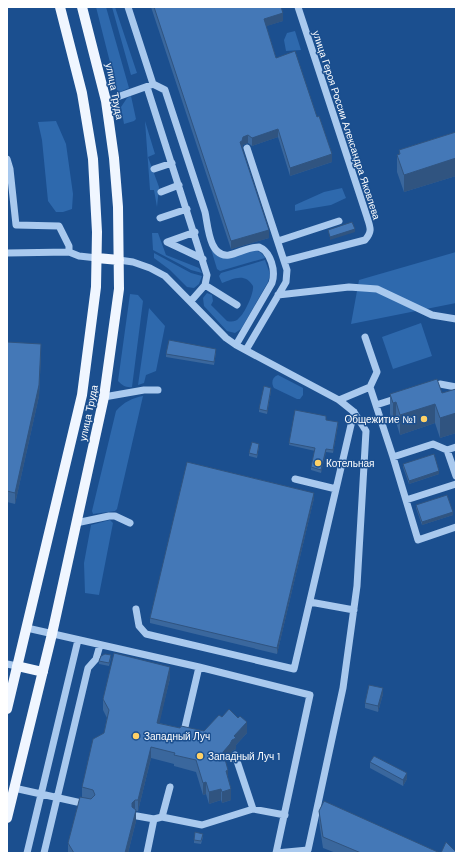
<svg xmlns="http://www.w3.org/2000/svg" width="463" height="860" font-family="'DM Sans',sans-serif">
  <rect width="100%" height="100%" fill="#1b4f8f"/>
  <path fill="#2e69ad" d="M 96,7 L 106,7 L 129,88 L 120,92 L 117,90 Z
    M 112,7 L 115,7 L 137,73 L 131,75 Z
    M 295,31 L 301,50 L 286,51 L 284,40 L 287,33 Z
    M 131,96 L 136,119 L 134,121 L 124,124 L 121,107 L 127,98 Z
    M 56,121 L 66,144 L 73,194 L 72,209 L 63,212 L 56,212 L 48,201 L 42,140 L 38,122 Z
    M 145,121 L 155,154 L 148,157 L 159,187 L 157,207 L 154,190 L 150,190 Z
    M 342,188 L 346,198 L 331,205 L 295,211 L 295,205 L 324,192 Z
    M 152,233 L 158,233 L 166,255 L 199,268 L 202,273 L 191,270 L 153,250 Z
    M 211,249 C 227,275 253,235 265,258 L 220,271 L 217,269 Z
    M 456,252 L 456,303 L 351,324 L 359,280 Z
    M 154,253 L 191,273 L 202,276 L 199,284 L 194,288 L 187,287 L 170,270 L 154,258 Z
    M 265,260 L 270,274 L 268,282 L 241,329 L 235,333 L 227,331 L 204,306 L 203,298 L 207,293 L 212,295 L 213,301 L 211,305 L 227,321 C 231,322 236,322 239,318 C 245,313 254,293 253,286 C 245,272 233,279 222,283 L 219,276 L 221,273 Z
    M 130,294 L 138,295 L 143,301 L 132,387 C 126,388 122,385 118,381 Z
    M 149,308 L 165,326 L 156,371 L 146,375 L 144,383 L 138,385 Z
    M 421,323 L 432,356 L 393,369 L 382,337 Z
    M 278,375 L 303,388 L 303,395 L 300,399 L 297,399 L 274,388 C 271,383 272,377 278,375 Z
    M 143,396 L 117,509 L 115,511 L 93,514 L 92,511 L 116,411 C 124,402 132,398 143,396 Z
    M 110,520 L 113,523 L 99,595 L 85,593 L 84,563 L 91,525 Z"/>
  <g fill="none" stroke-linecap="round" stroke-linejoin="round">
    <path stroke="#a9c9ee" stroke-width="7" d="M 128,7 L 153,84 L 165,90 L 205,212 C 208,225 209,258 229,255 C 239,253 248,247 259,247 C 271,252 276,271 272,283 L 236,345
      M 147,87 L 207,275 L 205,285 L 191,301
      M 106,101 L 151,85
      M 247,148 L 284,261
      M 7,159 L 10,169 L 16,225 L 59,226 L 69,246 L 69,252
      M 154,169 L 172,163
      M 161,192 L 179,185
      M 160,218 L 187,209
      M 195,232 L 167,242 L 203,259
      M 278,241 L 339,221
      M 7,253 L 69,252 L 79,256 L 97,258
      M 119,260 L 133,262 L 150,268 L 165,276 L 226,338 L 236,345 L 339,400 L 354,412 L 366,431 L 357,586 L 343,688 L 308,850 L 276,853
      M 205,285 L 237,305
      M 278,295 L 349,287 L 377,289 L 432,315 L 456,319
      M 365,337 L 377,372 L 370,387 L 393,457 L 418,540 L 456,527
      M 246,350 L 286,282 L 287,270 L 284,261 L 365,240 C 373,231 370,227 367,217 L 298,7
      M 431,387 L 440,384 L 456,387
      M 104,397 L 144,390 L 158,390
      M 339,400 L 370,387
      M 376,405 L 398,398
      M 447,450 L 456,476
      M 393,457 L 433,444 L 447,450 L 456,447
      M 295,479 L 336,489
      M 406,500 L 456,484
      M 76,523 L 109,516 L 115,516 L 130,523
      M 310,602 L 354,610
      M 136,609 L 139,626 L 146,634 L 294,669 L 354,412
      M 27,628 L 199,667 L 310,695 L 276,853
      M 7,664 L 17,666
      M 185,727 L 199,667
      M 235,755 L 253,809
      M 14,788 L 86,804
      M 137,816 L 154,819 L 162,817 L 202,825 L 253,809 L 285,815
      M 162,817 L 170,787
      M 27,853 L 78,640
      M 44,853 L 88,668 L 96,659 L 100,645
      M 147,853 L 154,819"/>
    <path stroke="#f0f6ff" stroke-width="10" d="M 97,258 L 119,260
      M 17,666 L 43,672
      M 7,709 L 82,395 L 96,287 L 97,232 L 93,159 L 82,93 L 60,7
      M 7,818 L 52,634 L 104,397 L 119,289 L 118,207 L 114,158 L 106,101 L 82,7"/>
  </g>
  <path fill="#3a679d" d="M 151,7 L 281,7 L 283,21 L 266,26 L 276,58 L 332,162 L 290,176 L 278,137 L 252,146 L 248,143 L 243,145 L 242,149 L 269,238 L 231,249 Z
    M 456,132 L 456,176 L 404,192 L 397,172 L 397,155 L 399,154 L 399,150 Z
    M 7,342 L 41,355 L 39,396 L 15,504 L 7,502 Z
    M 216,352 L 214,365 L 166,357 L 166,354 Z
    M 456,389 L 456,433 L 440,438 L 435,423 L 400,435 L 396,422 L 393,423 L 390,414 L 390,394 L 442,393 Z
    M 271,391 L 267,414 L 259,412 L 259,409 Z
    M 326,420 L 338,425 L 333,453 L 326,452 L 321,473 L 311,470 L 311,467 L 315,451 L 289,445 L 289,443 Z
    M 259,446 L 257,458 L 249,456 L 249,453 Z
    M 403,464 L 439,474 L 409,484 L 403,467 Z
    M 314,498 L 277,654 L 150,623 L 150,618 Z
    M 416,505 L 453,515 L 422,525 L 416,508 Z
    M 111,658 L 109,666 L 99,664 L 99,661 Z
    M 170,678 L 159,723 L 180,728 L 204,731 L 222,717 L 247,733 L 236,745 L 236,749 L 232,751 L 230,756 L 225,761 L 231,800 L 222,803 L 221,800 L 209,804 L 206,794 L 203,795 L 196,772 L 174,766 L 174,764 L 151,758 L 138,811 L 136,811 L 136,821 L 128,853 L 68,853 L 68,843 L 82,797 L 82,787 L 104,733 L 107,718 L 103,710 L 103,699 Z
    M 383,694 L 378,712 L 365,708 L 365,703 Z
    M 370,762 L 407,779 L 403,786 L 370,768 Z
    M 319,811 L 440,853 L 336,853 L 323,848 L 319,822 Z
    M 203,837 L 201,844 L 194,843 L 194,840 Z"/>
  <path fill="#305480" d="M 283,13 L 283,21 L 264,27 L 264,19 Z
    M 278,129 L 278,137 L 252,146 L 252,138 Z
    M 248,135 L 248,143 L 243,145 L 242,149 L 240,142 L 243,137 Z
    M 332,154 L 332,162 L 290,176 L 290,168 Z
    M 456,158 L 456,176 L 404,192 L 404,175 Z
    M 355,229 L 355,232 L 330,240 L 330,237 Z
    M 269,230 L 269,238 L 231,249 L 231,241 Z
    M 41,344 L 41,355 L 39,396 L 15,504 L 15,493 Z
    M 271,388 L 271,391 L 267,414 L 267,411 Z
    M 396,402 L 396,422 L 393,423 L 393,403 Z
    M 435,404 L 435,423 L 400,435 L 400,415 Z
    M 456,413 L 456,433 L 440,438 L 440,418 Z
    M 338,422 L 338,425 L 333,453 L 333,450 Z
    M 326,449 L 326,452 L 321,473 L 321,470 Z
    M 439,471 L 439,474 L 409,484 L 409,481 Z
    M 314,493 L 314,498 L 277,654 L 277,648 Z
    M 453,512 L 453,515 L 422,525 L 422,522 Z
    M 170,667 L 170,678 L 157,734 L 157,723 Z
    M 383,688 L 383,694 L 378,712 L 378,706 Z
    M 247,722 L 247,733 L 236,745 L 236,749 L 232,751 L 230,756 L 223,764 L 223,752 L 234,736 Z
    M 151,747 L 151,758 L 138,811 L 138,800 Z
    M 228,770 L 228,781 L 226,771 Z
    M 407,773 L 407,779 L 403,786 L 403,780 Z
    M 206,782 L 206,794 L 203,795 L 203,783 Z
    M 221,789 L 221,800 L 209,804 L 209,792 Z
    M 231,789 L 231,800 L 222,803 L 222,792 Z
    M 135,800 L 135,811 L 132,815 L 132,803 Z
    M 136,810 L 136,821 L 128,853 L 125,853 Z"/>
  <path fill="#4478b7" stroke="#305480" d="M 154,7 L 281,7 L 283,13 L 264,19 L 276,58 L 295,51 L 317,117 L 319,116 L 332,154 L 290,168 L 278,129 L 252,138 L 248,135 L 243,137 L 242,141 L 240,142 L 269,230 L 231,241 Z
    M 456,132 L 456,158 L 404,175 L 397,155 L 400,154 L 399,150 Z
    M 352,222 L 355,229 L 330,237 L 328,230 Z
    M 169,340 L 216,349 L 214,362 L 166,354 Z
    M 7,342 L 41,344 L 39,385 L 15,493 L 7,491 Z
    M 437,379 L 442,393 L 456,389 L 456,413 L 440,418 L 435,404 L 400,415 L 396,402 L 393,403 L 390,394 Z
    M 264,386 L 271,388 L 267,411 L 259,409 Z
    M 295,410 L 326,416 L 326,420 L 338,422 L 333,450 L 326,449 L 321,470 L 311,467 L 315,448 L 289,443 Z
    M 252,442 L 259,444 L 257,455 L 249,453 Z
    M 434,454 L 439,471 L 409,481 L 403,464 Z
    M 187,462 L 314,493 L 277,648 L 150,618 Z
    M 447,495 L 453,512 L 422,522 L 416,505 Z
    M 114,653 L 170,667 L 157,723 L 180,728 L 181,726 L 204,731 L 219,715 L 222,717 L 229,709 L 238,718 L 240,716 L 247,722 L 234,736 L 236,738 L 232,740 L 230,744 L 223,752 L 228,770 L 226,771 L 231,789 L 222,792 L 221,789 L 209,792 L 206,782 L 203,783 L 196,760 L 174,755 L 175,753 L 151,747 L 138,800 L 135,800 L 132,803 L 132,807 L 136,810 L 125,853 L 74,853 L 68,843 L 80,797 L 91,799 L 95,795 L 93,790 L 82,787 L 93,739 L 104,733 L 109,710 L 103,699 Z
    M 105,654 L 111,655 L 109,663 L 99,661 L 101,656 Z
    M 369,685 L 383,688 L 378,706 L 365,703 Z
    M 374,756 L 407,773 L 403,780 L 370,762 Z
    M 324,801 L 440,853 L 361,853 L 323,837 L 319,811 Z
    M 195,832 L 203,834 L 201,841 L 194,840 Z
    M 446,842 L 456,852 L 456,853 L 441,853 Z"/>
  <g fill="#ffd166" stroke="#1b4f8f" stroke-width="1.5">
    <circle cx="424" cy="419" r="4"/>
    <circle cx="318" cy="463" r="4"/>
    <circle cx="136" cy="736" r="4"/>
    <circle cx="200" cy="756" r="4"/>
  </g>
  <g text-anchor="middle" stroke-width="3" stroke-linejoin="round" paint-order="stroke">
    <g font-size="10" fill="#fff" stroke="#1b4f8f">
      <text transform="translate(115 91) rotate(79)" y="4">улица Труда</text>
      <text transform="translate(347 125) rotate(72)" y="4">улица Героя России Александра Яковлева</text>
      <text transform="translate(88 413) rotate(-78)" y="4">улица Труда</text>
    </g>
    <g font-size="10" fill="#fff" stroke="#1b4f8f" text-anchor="start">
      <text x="416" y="423" text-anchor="end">Общежитие №1</text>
      <text x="326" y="467">Котельная</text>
      <text x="144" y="740">Западный Луч</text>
      <text x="208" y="760">Западный Луч 1</text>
    </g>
  </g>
  <rect width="463" height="860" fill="none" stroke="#ffffff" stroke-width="16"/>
</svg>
